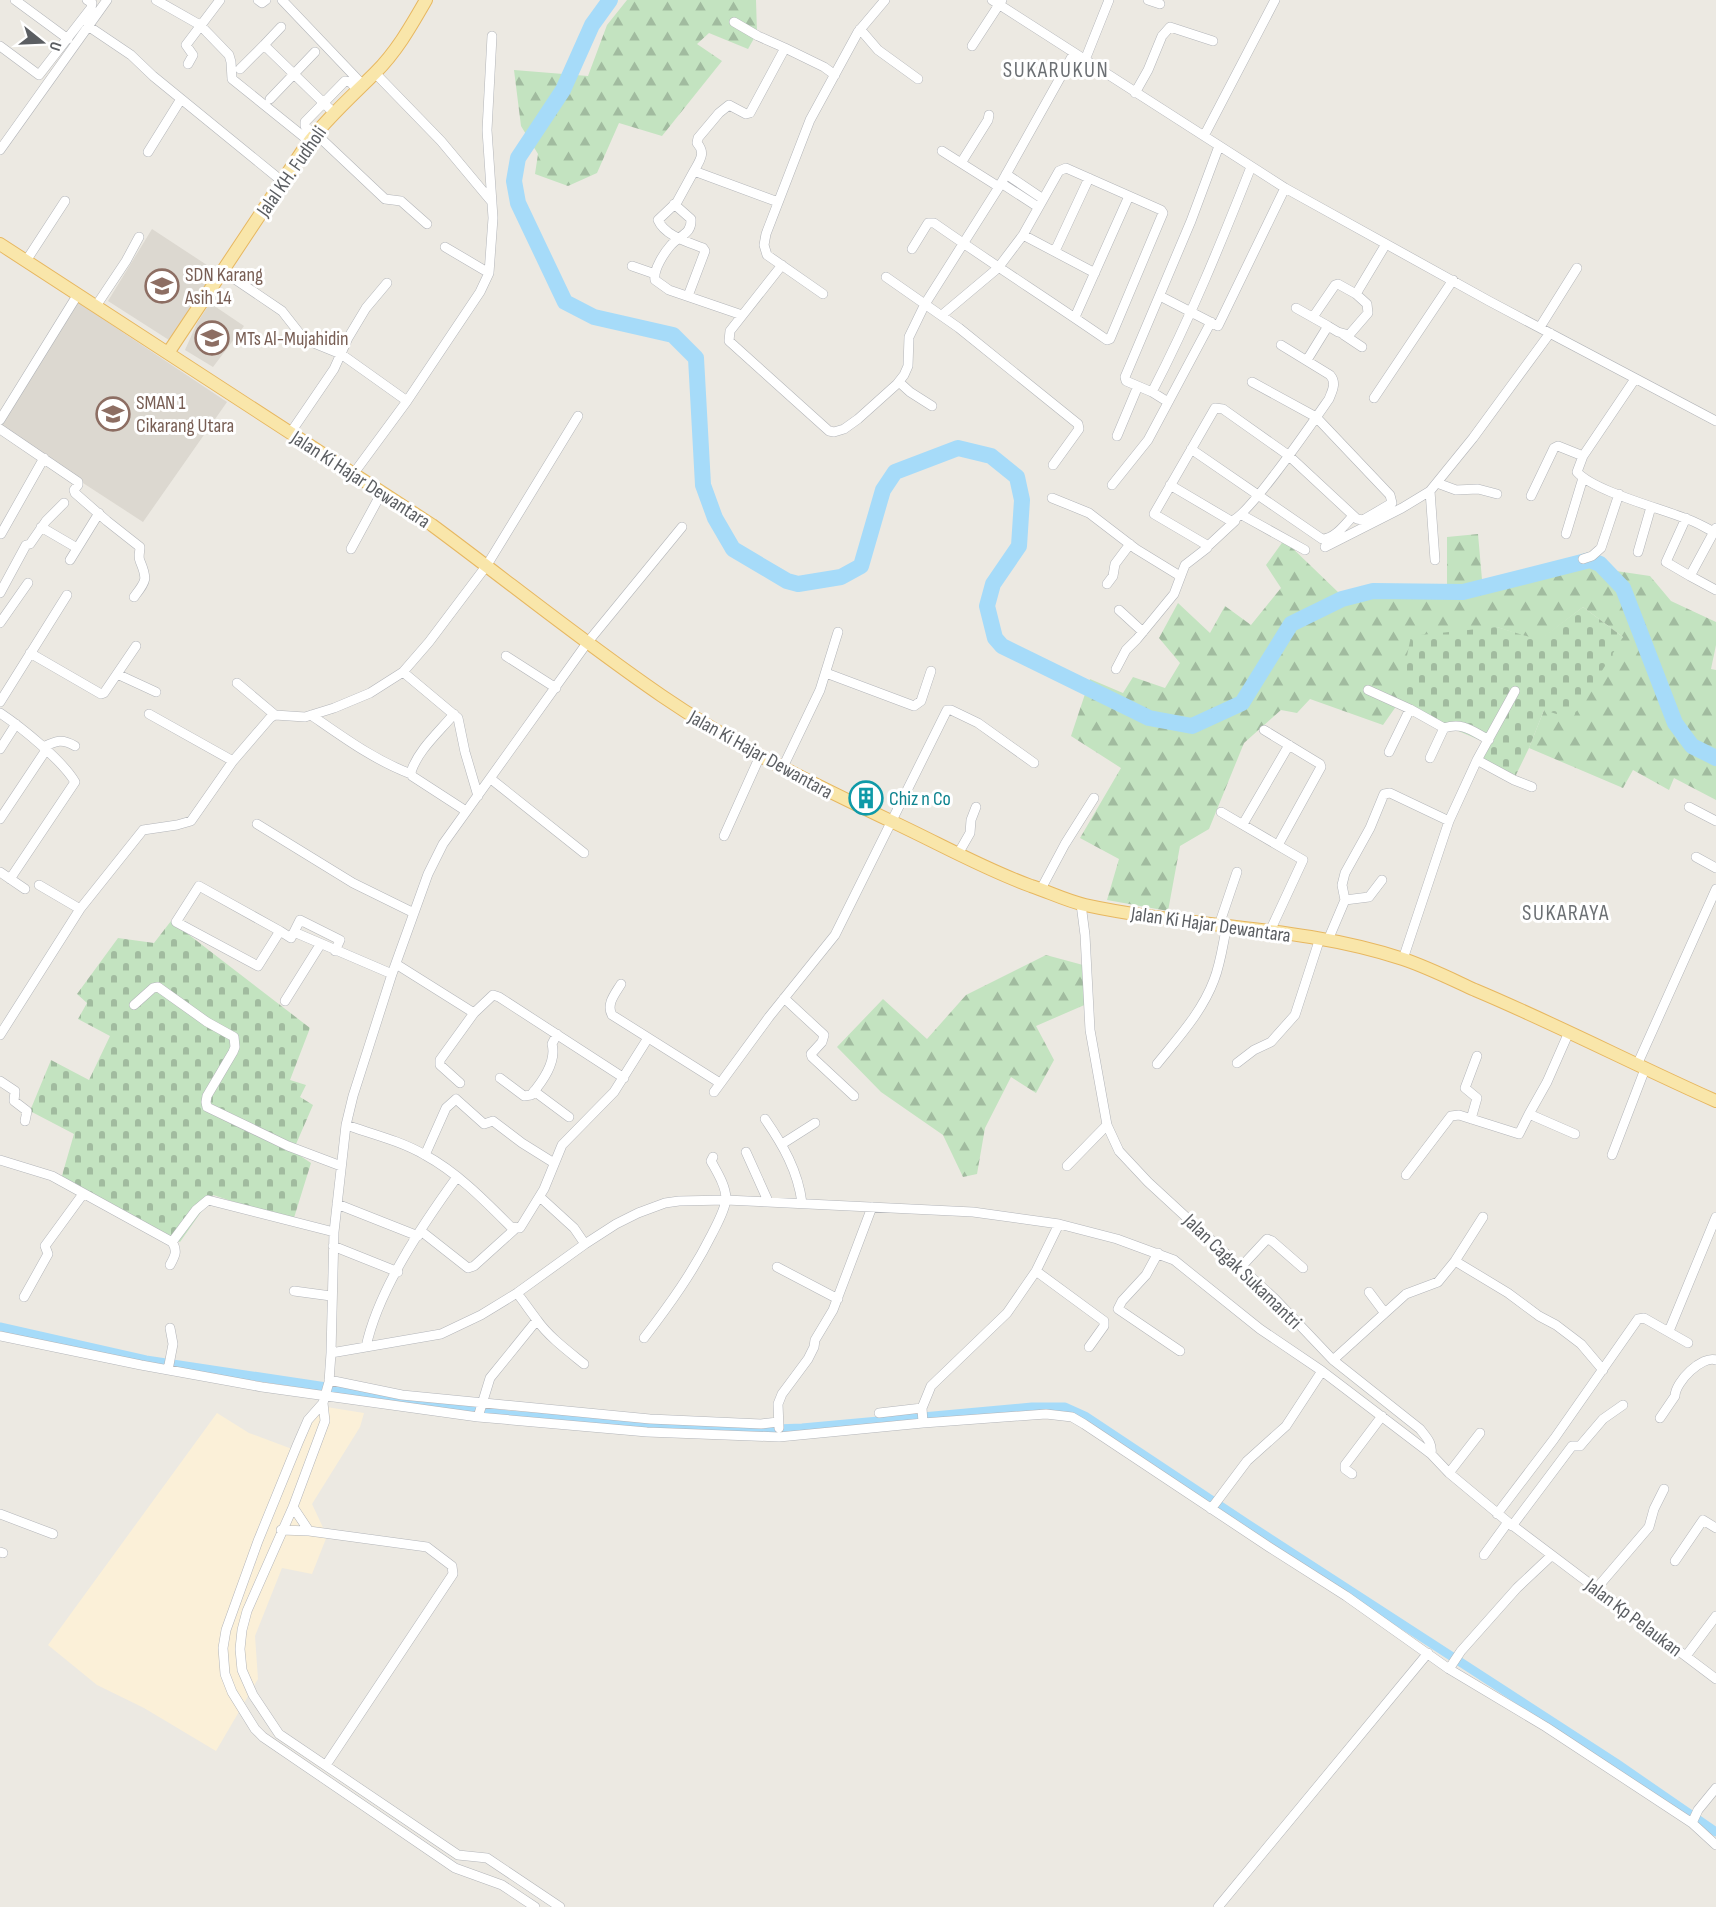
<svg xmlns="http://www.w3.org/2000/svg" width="1716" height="1907" font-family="'Sofia Sans Condensed',sans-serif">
  <defs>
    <pattern id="forest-firs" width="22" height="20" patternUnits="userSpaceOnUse" patternTransform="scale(1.5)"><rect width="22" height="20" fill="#c3e3c0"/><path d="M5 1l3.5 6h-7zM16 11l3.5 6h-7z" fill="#a1bb9f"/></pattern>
    <pattern id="cemetery-stones" width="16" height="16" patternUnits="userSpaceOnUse" patternTransform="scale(1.5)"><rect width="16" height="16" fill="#c3e3c0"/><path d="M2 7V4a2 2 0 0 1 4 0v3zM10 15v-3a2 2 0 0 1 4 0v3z" fill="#a1bb9f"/></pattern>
  </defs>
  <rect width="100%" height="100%" fill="#ece9e2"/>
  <path fill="#fbf0d8" d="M 314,1405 L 364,1413 L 360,1427 L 312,1504 L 327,1536 L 312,1574 L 282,1568 L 255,1636 L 258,1679 L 216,1751 L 144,1708 L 97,1685 L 48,1645 L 217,1413 L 249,1433 L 292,1449 Z"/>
  <path fill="#dcd8d0" d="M 152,229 L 216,271 L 169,340 L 108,301 Z
    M 76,301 L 227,402 L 143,522 L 0,429 L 0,426 Z
    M 210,303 L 244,326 L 213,367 L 185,350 L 197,323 Z"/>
  <path fill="url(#forest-firs)" d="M 627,0 L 756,0 L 757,33 L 748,49 L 709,33 L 697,44 L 722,61 L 662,136 L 619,123 L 597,173 L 568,186 L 535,174 L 538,154 L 521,126 L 514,70 L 588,76 L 607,25 Z
    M 1478,534 L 1483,591 L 1530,577 L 1562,563 L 1650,576 L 1671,601 L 1716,622 L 1716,645 L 1711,669 L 1716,670 L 1716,800 L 1674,778 L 1669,790 L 1633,770 L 1623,788 L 1529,748 L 1544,710 L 1623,637 L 1583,607 L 1539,641 L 1497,627 L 1397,705 L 1383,725 L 1310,699 L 1297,713 L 1281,710 L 1244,743 L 1209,829 L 1180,846 L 1168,911 L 1107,900 L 1119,859 L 1080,838 L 1121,768 L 1071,736 L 1090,679 L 1123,693 L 1133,677 L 1165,688 L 1180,663 L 1159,638 L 1178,603 L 1210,633 L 1225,606 L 1251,625 L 1281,588 L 1266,565 L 1284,540 L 1339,593 L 1415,589 L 1447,596 L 1447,537 Z
    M 1046,955 L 1083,965 L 1089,1003 L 1036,1026 L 1054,1060 L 1036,1093 L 1011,1077 L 985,1128 L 977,1174 L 963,1177 L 943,1135 L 881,1092 L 837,1047 L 883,999 L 927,1039 L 966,995 Z"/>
  <path fill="url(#cemetery-stones)" d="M 1583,607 L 1623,637 L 1572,719 L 1544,710 L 1529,748 L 1514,779 L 1481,762 L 1489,744 L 1397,705 L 1411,636 L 1497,627 L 1539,640 Z
    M 171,921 L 310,1028 L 290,1080 L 306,1085 L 300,1097 L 313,1105 L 293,1151 L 311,1163 L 293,1221 L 213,1195 L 180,1242 L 61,1179 L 74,1134 L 30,1111 L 51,1060 L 89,1080 L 110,1036 L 78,1019 L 87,1003 L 77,994 L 118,938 L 154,943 Z"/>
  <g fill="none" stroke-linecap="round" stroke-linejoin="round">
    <path stroke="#a6dbf9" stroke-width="9" d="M 0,1327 L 146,1360 L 353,1391 L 419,1404 L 508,1415 L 666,1427 L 752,1430 L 802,1428 L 1032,1407 L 1065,1407 L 1085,1416 L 1246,1523 L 1616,1763 L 1716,1832"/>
    <path stroke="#a6dbf9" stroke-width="16" d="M 610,0 L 592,25 L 563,90 L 518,158 L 514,181 L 518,203 L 565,302 L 594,317 L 673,335 L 696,358 L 703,485 L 715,518 L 733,549 L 787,581 L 798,584 L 841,577 L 861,566 L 883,490 L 895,472 L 958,448 L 991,456 L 1017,477 L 1022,500 L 1019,546 L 993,584 L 987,606 L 995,638 L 1002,646 L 1149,718 L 1192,726 L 1242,703 L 1291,624 L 1342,599 L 1373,591 L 1463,592 L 1590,560 L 1600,564 L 1623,588 L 1675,723 L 1692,746 L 1716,758"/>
    <defs>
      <path id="minor" d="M 15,0 L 68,39
        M 156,0 L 200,25 L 229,55 L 231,62 L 232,79 L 309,141
        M 258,0 L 262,3 L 266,0
        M 282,0 L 362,84
        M 992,0 L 1285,188 L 1489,301 L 1716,421
        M 1148,0 L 1160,4
        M 734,22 L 758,36 L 785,48
        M 88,26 L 131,55 L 153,76 L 283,182
        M 860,29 L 878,50 L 918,79
        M 264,45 L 281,27
        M 0,46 L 39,75 L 91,8 L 92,3 L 87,0
        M 972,46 L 1002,0
        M 1085,60 L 1109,0
        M 188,64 L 193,55 L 186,45 L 220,0
        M 240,69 L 264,45 L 334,113
        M 375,73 L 441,141 L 492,202
        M 1135,93 L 1148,70 L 1162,36 L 1170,27 L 1213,41
        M 270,99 L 315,52
        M 315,133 L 385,199 L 401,201 L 427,224
        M 314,135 L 305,126 L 305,122 L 345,81 L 350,82 L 357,89
        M 1204,136 L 1275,0
        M 0,150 L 107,0
        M 942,151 L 999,187
        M 148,152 L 181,99
        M 961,163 L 988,120 L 989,115
        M 1006,174 L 1043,199
        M 1001,183 L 1038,207
        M 778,202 L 694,171 C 700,160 706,153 697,143 L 698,138 L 719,113 L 729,105 L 746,114 L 750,113 L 785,48 L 824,67 L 835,75
        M 674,204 L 691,219 C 692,234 680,235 671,245 C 664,253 653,270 655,280 L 669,290 L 742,315
        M 1023,235 L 1095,273
        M 445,247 L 489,273
        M 912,249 L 928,223 L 934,223 C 991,263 1049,300 1107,340 L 1110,339 L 1163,213 L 1161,210 L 1066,168 L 1059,171 L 1023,235 L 998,268 L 942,315
        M 1055,251 L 1089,178
        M 26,261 L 65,201
        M 782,265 L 730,331 L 729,341 L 829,431 L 834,432 L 844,429 L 858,419 L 897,384 L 904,375 L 908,366 L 909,337 L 925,304 L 999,187 L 1074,53
        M 632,266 L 655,274
        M 223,271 L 282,311 L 304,339 L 341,354 L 407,401
        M 886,277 L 959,328 L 1078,424 L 1079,429 L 1053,465
        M 823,294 L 767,255 L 764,245 L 766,234 L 810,120 L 858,32 L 885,0
        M 688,296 L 705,251 L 703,248 C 688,242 665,236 658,220 L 677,202 L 694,171
        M 1160,296 L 1218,326 L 1285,188
        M 96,306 L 126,261 L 139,237
        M 1296,308 L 1328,326
        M 1075,317 L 1129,196
        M 1313,317 L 1335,285 L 1338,284 L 1356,294
        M 1540,327 L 1577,268
        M 1344,335 L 1362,347
        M 1307,360 L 1328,326 L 1338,332 L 1349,335 L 1368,313 L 1367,304 L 1356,294 L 1386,244
        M 1635,379 L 1583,456 L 1577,472 C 1594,491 1659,508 1684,518 C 1695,521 1704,527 1714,532
        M 899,382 L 910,392 L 932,406
        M 1152,392 C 1190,319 1221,243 1251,167
        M 1374,398 L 1453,280
        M 1168,402 L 1152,392 L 1126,381 L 1125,377 L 1191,221 L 1219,146
        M 0,420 L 78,294
        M 0,429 L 78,482 L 78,485 L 74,490 L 75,493 L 107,521 L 140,547 C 140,551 138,557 140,561 C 148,580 146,581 134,597
        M 291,432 L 334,369 L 348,338 L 366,308 L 387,283
        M 1117,436 L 1138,386
        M 1191,449 L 1322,539 C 1335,539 1345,524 1353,516
        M 354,473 L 407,401 L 480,292 L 489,273 L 493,218 L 487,130 L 492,36
        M 1437,483 L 1456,490 L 1478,489 L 1497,494
        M 1112,485 L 1148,440 L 1211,322
        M 1170,485 L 1231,521 C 1248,517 1315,419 1329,399 C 1332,391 1337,383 1330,375 L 1281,345
        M 1430,491 L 1435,560
        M 1531,496 L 1554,448 L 1558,446 L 1583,456
        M 1052,498 L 1089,513 L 1136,549 L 1180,576
        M 1242,515 L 1305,550
        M 1686,518 L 1666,562 L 1690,576
        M 41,527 L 77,548
        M 1716,528 L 1690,576 L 1716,590
        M 1,534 L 44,458
        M 1566,534 L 1583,478
        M 1207,547 L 1235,521
        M 1325,547 L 1402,508 L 1430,491 L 1473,438 L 1550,333
        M 351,549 L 382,492
        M 1638,552 L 1651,507
        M 1583,559 L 1592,556 L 1601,548 L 1619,494
        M 70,560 L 99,513
        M 1107,584 L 1113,576 L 1115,564 L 1130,544
        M 0,593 L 26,545 L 30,544 L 46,521 L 64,503
        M 1119,610 L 1143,632
        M 0,623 L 28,583
        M 30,653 L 101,694 L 104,693 L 136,646
        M 506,656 L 556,688
        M 1116,669 L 1126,650 L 1137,639 L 1174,594 L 1185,565 L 1207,548 L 1205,544 L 1154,514 L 1215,408 L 1223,409 L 1288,455 L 1357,519 L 1363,520 L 1392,503 L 1390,495 L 1316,417 L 1252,382
        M 403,672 L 458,718 L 465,752 L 478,796
        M 826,673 L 914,706 L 921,701 L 931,671
        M 117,674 L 156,692
        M 237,683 L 275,715
        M 1368,690 L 1410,709
        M 0,702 L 67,595
        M 0,713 C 21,727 62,760 75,782 L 10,879
        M 149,714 L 233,761
        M 454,714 C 439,732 418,750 411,772 L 412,776 L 466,811
        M 311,715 C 343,737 374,760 411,774
        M 1264,730 L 1320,764 L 1321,767 L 1278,845
        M 43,747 C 56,741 62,738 75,746
        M 0,749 L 16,724
        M 1389,752 L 1410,709 L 1444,728 C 1463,722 1472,731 1489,740
        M 1430,758 L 1444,728
        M 1477,760 L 1514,780 L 1532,787
        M 783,767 L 820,690 L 838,632
        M 491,779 L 584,853
        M 1689,807 L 1716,821
        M 1221,812 L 1303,860 L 1270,931
        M 0,819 L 46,750
        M 257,824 L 353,883 L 414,913
        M 1243,824 L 1289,745
        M 724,836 L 760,756
        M 958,854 L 970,833 L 971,820 L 976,807
        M 1696,857 L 1716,868
        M 0,872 L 25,889
        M 39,885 L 80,909
        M 1041,889 L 1065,844 L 1094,798
        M 1345,900 L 1369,897 L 1382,880
        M 1081,904 L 1085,935 L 1090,1030 L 1107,1125 L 1119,1151 L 1148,1182 L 1275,1299 L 1333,1360 L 1420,1429 C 1426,1437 1433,1443 1431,1454 L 1449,1473 L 1508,1522 L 1716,1679
        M 1219,925 L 1237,872
        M 280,931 L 258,966 L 176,922 L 199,886 L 280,931 L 291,938 L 294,932 L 392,974
        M 294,932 L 300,920 L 340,940 L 335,951
        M 1328,940 L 1345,900 L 1342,885 L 1345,873 L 1370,828 L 1384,794 L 1390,793 L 1449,821
        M 1403,959 L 1449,821 L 1477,760 L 1515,691
        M 396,964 L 474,1013
        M 621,984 C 615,994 606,1004 612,1015 L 720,1083
        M 784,998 L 824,1035 L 822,1042 L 811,1054 L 812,1057 L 854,1096
        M 285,1001 L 320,945
        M 134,1005 L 153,988 L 158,987 L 207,1022 L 234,1037 L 235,1047 L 233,1052 L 207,1096 L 206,1102 L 207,1107 L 288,1146 L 341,1166
        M 1569,1032 L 1547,1082 L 1529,1114 L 1575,1134
        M 0,1035 L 80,909 L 143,830 L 177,825 L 191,821 L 233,761 L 270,718 L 275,715 L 305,717 L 334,708 L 370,693 L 403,672 L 429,642 L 487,565 L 578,416
        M 1237,1063 L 1254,1050 L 1271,1042 L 1295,1015 L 1320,938
        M 1157,1064 C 1178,1038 1202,1012 1214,980 C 1221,962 1223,943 1227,925
        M 1637,1065 L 1716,889
        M 500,1078 L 524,1096 L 531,1095 C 542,1082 557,1062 552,1044 L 557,1034
        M 0,1081 L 15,1091 L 14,1101 L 27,1111 L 25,1121
        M 460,1083 L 440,1065 L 440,1060 L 474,1013 L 493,995 L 499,997 L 624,1078
        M 534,1091 L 569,1117
        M 714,1092 L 769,1017 L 835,935 L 947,710 L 951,710 L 978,723 L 1034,763
        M 765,1119 C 783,1145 798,1171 802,1203
        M 1471,1119 L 1477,1098 L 1465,1088 L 1477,1056
        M 346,1125 C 372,1134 401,1141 425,1155 C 458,1173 485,1201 511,1227 L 520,1228 L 544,1189 L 562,1145 L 614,1092 L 648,1038
        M 782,1144 L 815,1123
        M 746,1152 L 768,1201
        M 425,1155 L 446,1108 L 456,1099 L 484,1124 L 493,1121 L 522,1143 L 554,1163
        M 1612,1155 L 1645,1069
        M 0,1160 L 52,1176 L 172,1242 C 178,1251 175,1256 170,1265
        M 1067,1166 L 1107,1125
        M 1406,1175 L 1451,1116 L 1459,1115 L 1519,1134 L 1529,1114
        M 540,1197 L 574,1228 L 585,1244
        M 337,1204 L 418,1236
        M 421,1231 L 468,1268 L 474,1266 L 515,1229
        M 172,1242 L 196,1210 L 208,1200 L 334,1232
        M 333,1246 L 398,1272
        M 1158,1253 L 1146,1275 L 1122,1301 L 1118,1309 L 1180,1351
        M 1455,1261 L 1508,1293 L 1539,1316 L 1556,1325 L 1581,1344 L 1603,1370
        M 777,1267 L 838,1299
        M 1240,1268 L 1267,1239 L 1272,1241 L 1303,1268
        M 1036,1271 L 1104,1321 L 1104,1326 L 1089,1347
        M 294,1291 L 331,1296
        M 1369,1292 L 1384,1312
        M 517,1293 C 524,1302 530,1311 537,1320 C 549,1337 568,1351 584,1364
        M 24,1297 L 48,1254 L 45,1246 L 83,1194
        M 1669,1331 L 1716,1217
        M 0,1336 L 141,1365 L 262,1387 L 478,1417 L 647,1432 L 779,1437 L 923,1423 L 1046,1414 L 1072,1417 L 1084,1424 L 1269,1547 L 1346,1596 L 1449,1669 L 1546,1727 L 1692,1823 L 1716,1845
        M 644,1338 C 670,1304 693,1272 712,1234 C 717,1224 725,1210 726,1199 C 726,1186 717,1172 711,1161 L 713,1157
        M 366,1347 C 378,1290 423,1224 457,1177
        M 331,1353 L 441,1334 L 481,1315 L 517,1293 L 585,1244 L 616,1224 L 638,1213 L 665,1203 L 679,1201 L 726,1200 L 973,1212 L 1059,1224 L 1117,1239 L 1174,1260 L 1260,1329 L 1322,1371 L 1431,1454
        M 1333,1360 L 1406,1294 L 1438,1282 L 1455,1261 L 1483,1217
        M 168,1370 L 173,1344 L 170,1328
        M 329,1380 L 402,1395 L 650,1419 L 761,1424 L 778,1422
        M 323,1403 L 308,1420 L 298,1443 L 258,1541 L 226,1630 L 223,1648 L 225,1674 L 232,1692 L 255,1729 L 263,1737 L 455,1868 L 502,1885 L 535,1907
        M 879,1413 L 922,1408
        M 478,1417 L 490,1378 L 537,1320
        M 1660,1418 L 1675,1396 C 1675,1382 1702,1355 1716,1360
        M 923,1423 L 922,1408 L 931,1386 L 1007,1313 L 1036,1271 L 1059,1224
        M 779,1428 L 778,1404 L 782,1394 L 808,1359 L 814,1347 L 815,1340 L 833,1310 L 872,1207
        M 1449,1473 L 1480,1433
        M 1352,1474 L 1345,1469 L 1345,1465 L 1382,1416
        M 293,1507 L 309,1531
        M 1211,1509 L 1247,1461 L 1286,1426 L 1322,1371
        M 0,1514 L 53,1534
        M 1497,1514 L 1554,1439 L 1638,1319 L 1644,1318 L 1688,1343
        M 1512,1526 L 1572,1446 L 1580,1446 L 1603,1419 L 1623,1405
        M 281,1530 L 309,1531 L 427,1547 L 452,1566 L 453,1574 L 326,1765
        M 0,1552 L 3,1553
        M 1484,1555 L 1508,1522
        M 1675,1561 L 1703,1520 L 1716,1528
        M 1596,1589 L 1649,1527 L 1654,1509 L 1664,1489
        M 1686,1656 L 1716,1616
        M 1449,1669 L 1461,1651 L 1517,1588 L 1551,1556
        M 1692,1823 L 1698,1810 L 1716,1788
        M 560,1907 L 487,1858 L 458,1855 L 279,1734 L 253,1695 L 242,1670 L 240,1649 L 242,1630 L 247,1611 L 293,1507 L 325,1421 L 323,1403 L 329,1382 L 331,1353 L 334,1232 L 346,1125 L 353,1096 L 392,974 L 428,874 L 443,844 L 587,643 L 682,527
        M 1218,1907 L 1428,1653"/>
      <path id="major" d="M 0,244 L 432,525 C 509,582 583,642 662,696 C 735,746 815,785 895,823 C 940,844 984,869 1031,886 C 1049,892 1067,901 1085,905 C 1190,928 1300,925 1403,959 C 1427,967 1451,979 1475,990 C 1556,1024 1635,1065 1716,1101
        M 168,353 L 305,147 C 326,119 351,97 375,73 C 397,51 411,26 426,0"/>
    </defs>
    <use href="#minor" stroke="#b3b5b9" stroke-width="10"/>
    <use href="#major" stroke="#e7b760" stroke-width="14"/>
    <use href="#minor" stroke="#fff" stroke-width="9"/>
    <use href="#major" stroke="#f9e6aa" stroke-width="12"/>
  </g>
  <defs>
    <symbol id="school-ring" viewBox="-11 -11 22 22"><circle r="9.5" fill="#fff" stroke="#8d6e63" stroke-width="1.5"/><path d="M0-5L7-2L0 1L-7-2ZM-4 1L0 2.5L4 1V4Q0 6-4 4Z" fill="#8d6e63"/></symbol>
    <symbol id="building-ring" viewBox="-11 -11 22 22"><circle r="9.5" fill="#fff" stroke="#0f9aa8" stroke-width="1.5"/><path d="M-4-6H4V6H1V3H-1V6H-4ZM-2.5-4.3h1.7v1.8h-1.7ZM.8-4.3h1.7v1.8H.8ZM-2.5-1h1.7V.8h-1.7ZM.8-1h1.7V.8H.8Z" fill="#0f9aa8"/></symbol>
  </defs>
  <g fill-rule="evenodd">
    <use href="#school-ring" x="143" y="267" width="38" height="38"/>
    <use href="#school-ring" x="193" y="319" width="38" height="38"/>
    <use href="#school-ring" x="94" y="395" width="38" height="38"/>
    <use href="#building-ring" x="847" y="779" width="38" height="38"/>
  </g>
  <g text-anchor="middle" stroke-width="6" stroke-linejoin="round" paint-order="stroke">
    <g font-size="20" fill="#5b5e62" stroke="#fff">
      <text transform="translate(291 171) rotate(-55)" y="7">Jalal KH. Fudholi</text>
      <text transform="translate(361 479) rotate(33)" y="7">Jalan Ki Hajar Dewantara</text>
      <text transform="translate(761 754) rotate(29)" y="7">Jalan Ki Hajar Dewantara</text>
      <text transform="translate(1211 924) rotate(8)" y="7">Jalan Ki Hajar Dewantara</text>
      <text transform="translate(1243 1271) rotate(44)" y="7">Jalan Cagak Sukamantri</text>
      <text transform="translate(1634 1617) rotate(37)" y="7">Jalan Kp Pelaukan</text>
    </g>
    <g font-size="20" fill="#785e54" stroke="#fff" text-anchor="start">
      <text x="185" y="281">SDN Karang<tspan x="185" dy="23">Asih 14</tspan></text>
      <text x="235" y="345">MTs Al-Mujahidin</text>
      <text x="136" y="409">SMAN 1<tspan x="136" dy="23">Cikarang Utara</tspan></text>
    </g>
    <g font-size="20" fill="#0d838f" stroke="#fff" text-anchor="start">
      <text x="889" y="805">Chiz n Co</text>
    </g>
    <g font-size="22" letter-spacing="1.5" fill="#6c7074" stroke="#fff">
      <text x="1056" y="77">SUKARUKUN</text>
      <text x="1566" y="920">SUKARAYA</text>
    </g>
  </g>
  <g transform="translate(42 42) rotate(108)" stroke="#ffffff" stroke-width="4.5" paint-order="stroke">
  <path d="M0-4.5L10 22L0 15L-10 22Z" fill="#5b5e62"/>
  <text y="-9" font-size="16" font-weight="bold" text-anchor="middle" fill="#5b5e62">U</text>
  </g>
</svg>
